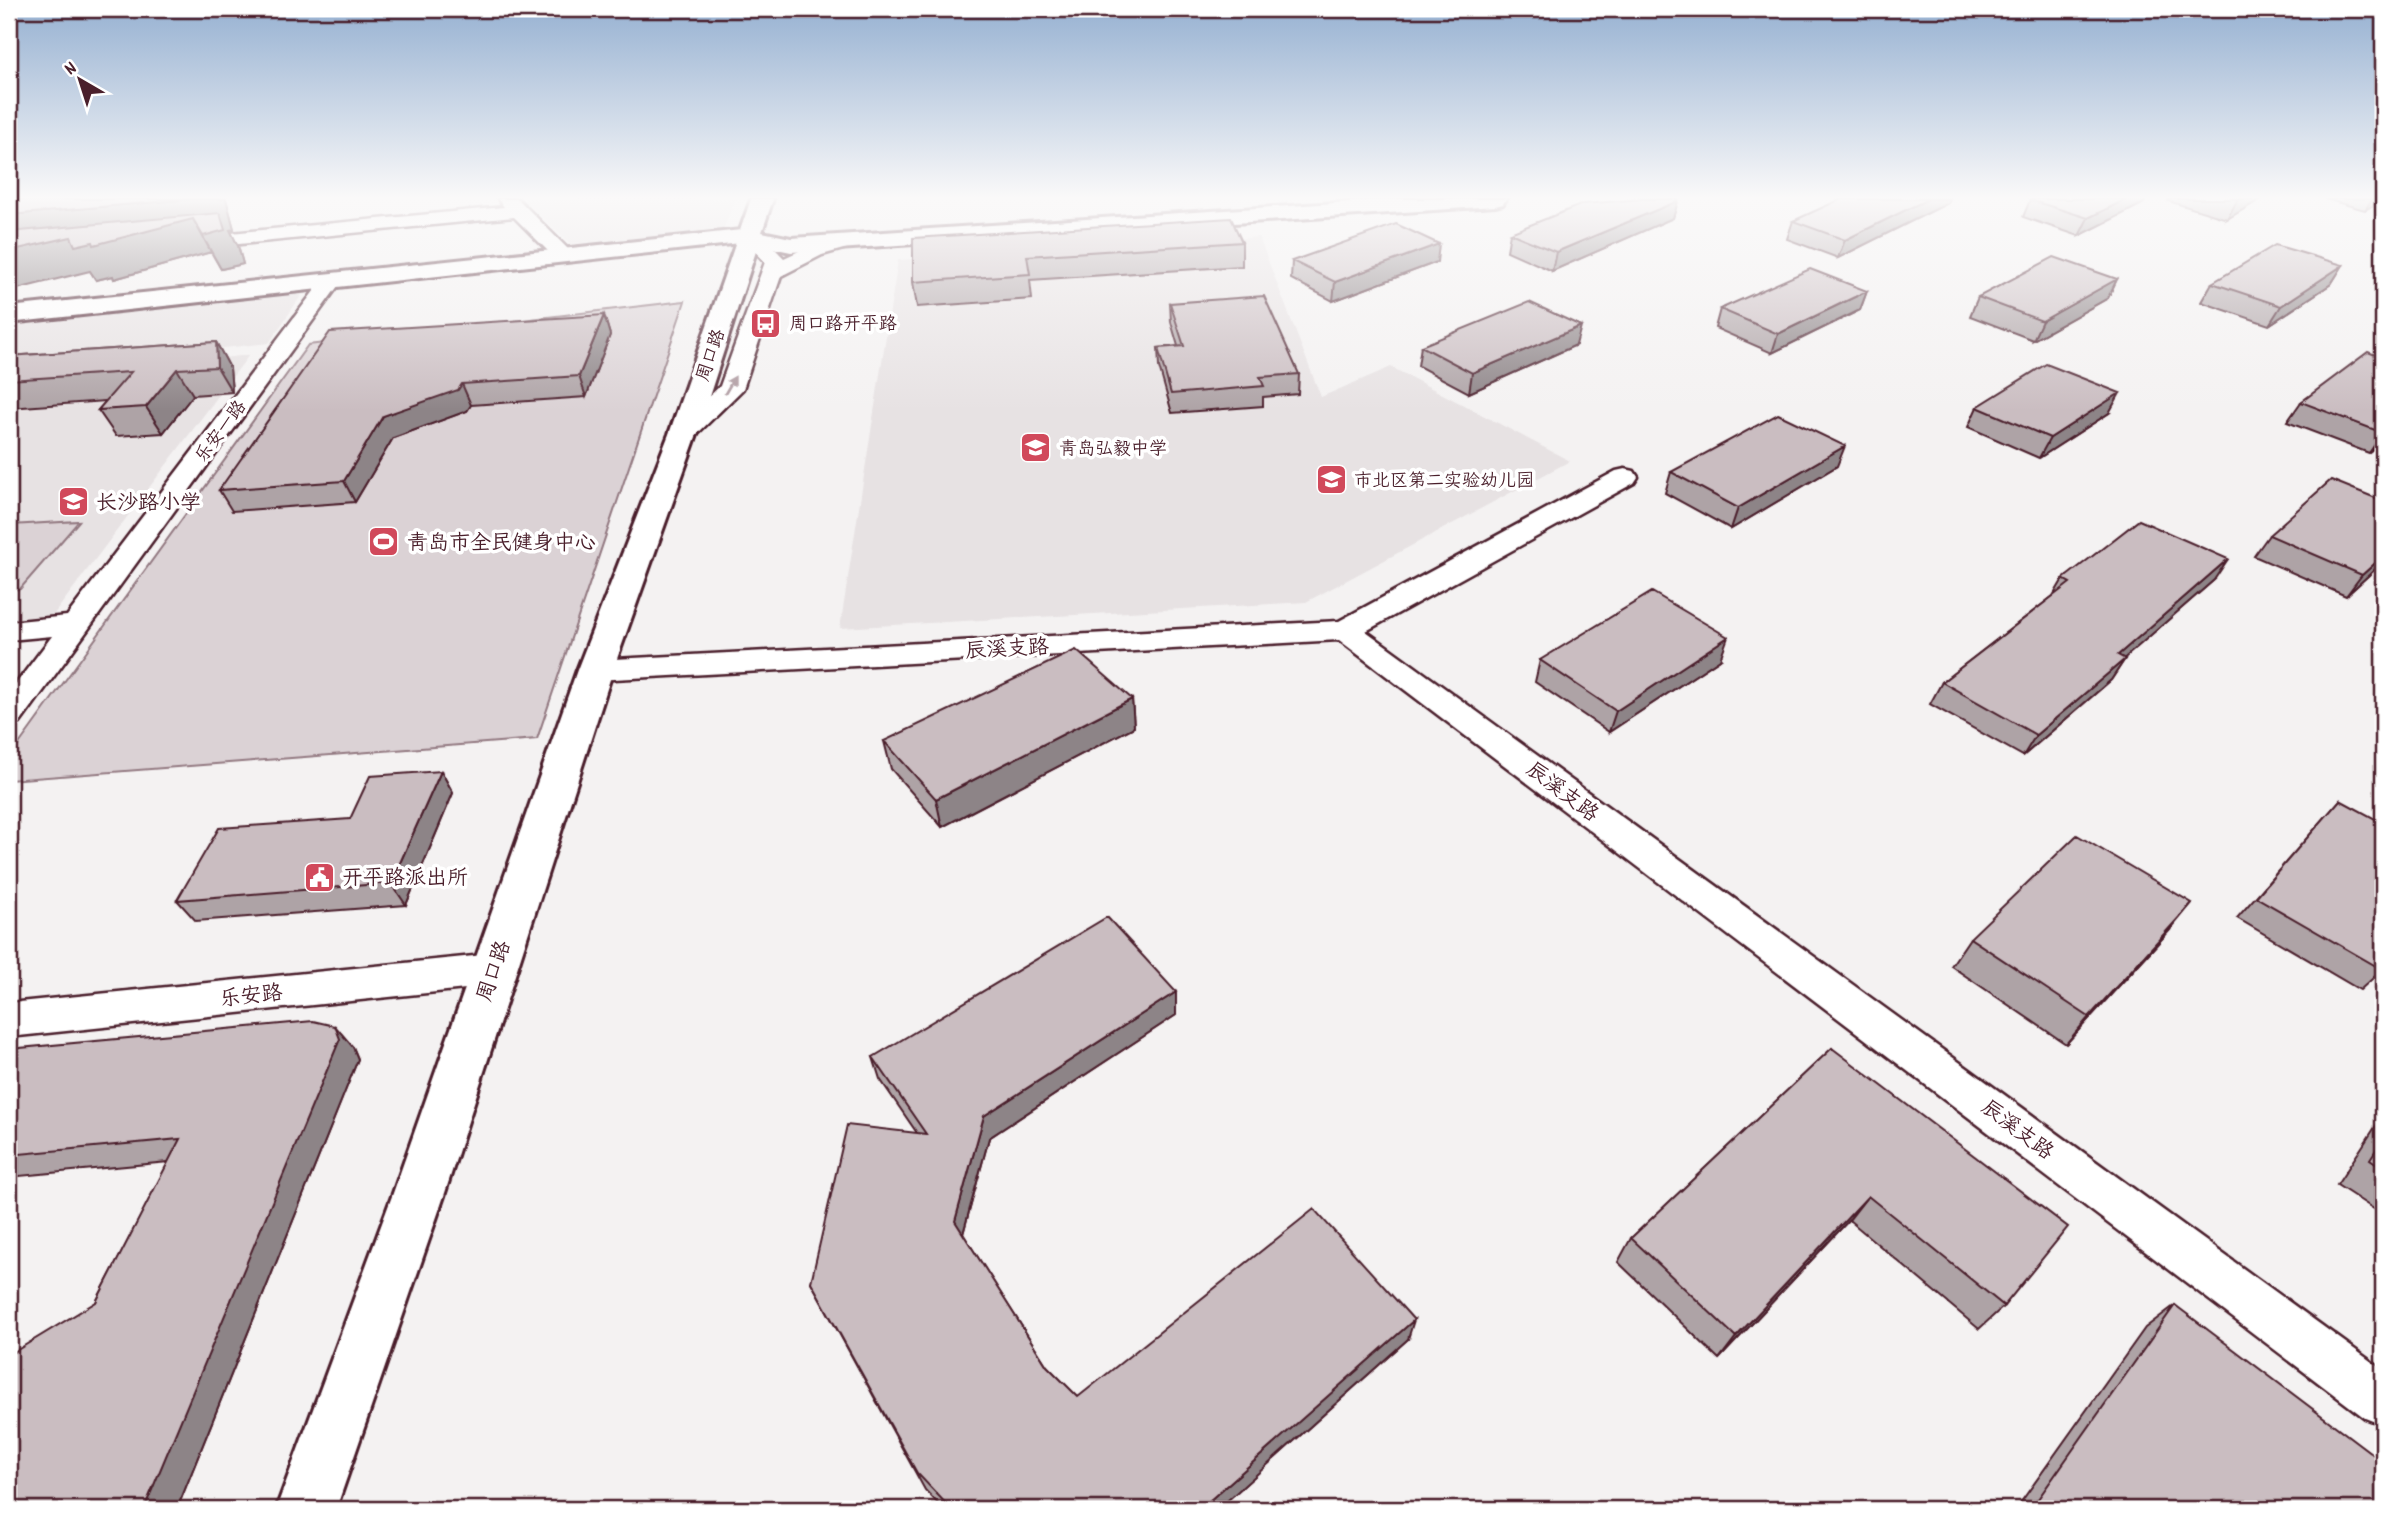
<svg xmlns="http://www.w3.org/2000/svg" width="2392" height="1518" font-family="Dekko,'LXGW WenKai TC',sans-serif">
  <rect width="100%" height="100%" fill="#f4f2f2"/>
  <filter id="ink" filterUnits="userSpaceOnUse"><feTurbulence type="fractalNoise" baseFrequency=".0143" numOctaves="2"/><feDisplacementMap in="SourceGraphic" scale="14" xChannelSelector="R" yChannelSelector="G"/><feConvolveMatrix kernelMatrix="1 2 1 2 8 2 1 2 1" color-interpolation-filters="sRGB"/></filter>
  <g filter="url(#ink)">
    <path fill="#e7e2e3" d="M 522,199 L 735,199 L 723,230 L 570,244 Z
      M 1259,237 L 1321,397 L 1391,367 L 1570,461 L 1306,602 L 840,628 L 898,260 Z
      M 303,293 L 269,343 L 9,372 L 9,325 Z
      M 249,355 L 48,622 L 9,627 L 9,382 Z"/>
    <path fill="#dbd2d5" stroke="#927880" stroke-width="2" d="M 685,301 L 537,739 L 9,780 L 9,758 L 308,345 Z
      M 79,521 L 20,589 L 9,590 L 9,528 L 11,525 Z"/>
    <g fill="none" stroke-linecap="round" stroke-linejoin="round">
      <defs>
        <path id="minor" d="M 498,199 L 518,199 L 571,252 L 574,256 L 571,260 L 557,260 L 514,217 L 189,249 L 182,247 L 179,243 L 182,239 L 189,237 L 504,207 Z
          M 751,230 L 758,232 L 784,258 L 808,247 L 854,234 L 861,236 L 864,240 L 861,244 L 822,255 L 781,276 L 743,389 L 692,439 L 683,441 L 674,439 L 671,434 L 674,429 L 720,386 L 765,262 L 741,236 L 744,232 Z
          M 331,276 L 338,278 L 342,282 L 338,286 L 20,723 L 9,726 L 9,693 L 52,636 L 9,640 L 9,622 L 67,616 L 324,278 Z
          M 1625,469 L 1634,471 L 1638,477 L 1634,483 L 1366,631 L 2383,1370 L 2383,1425 L 2365,1418 L 1339,640 L 595,680 L 584,677 L 580,670 L 584,663 L 595,660 L 1339,621 L 1616,471 Z
          M 494,954 L 508,959 L 513,970 L 508,981 L 494,986 L 9,1037 L 9,1003 Z"/>
        <path id="tertiary" d="M 751,229 L 759,231 L 762,236 L 759,241 L 9,323 L 9,307 Z"/>
        <path id="secondary" d="M 751,199 L 773,199 L 762,232 L 791,238 L 1396,199 L 1506,199 L 1503,204 L 1495,206 L 791,252 L 758,245 L 697,434 L 613,670 L 444,1196 L 336,1509 L 276,1509 L 392,1196 L 577,670 L 669,434 Z"/>
      </defs>
      <use href="#minor" stroke="#4a1f2b" stroke-width="5"/>
      <use href="#tertiary" stroke="#4a1f2b" stroke-width="6"/>
      <use href="#secondary" stroke="#4a1f2b" stroke-width="6"/>
      <use href="#minor" fill="#fff" fill-rule="evenodd"/>
      <use href="#tertiary" fill="#fff" fill-rule="evenodd"/>
      <use href="#secondary" fill="#fff" fill-rule="evenodd"/>
    </g>
    <path fill="#aea3a6" stroke="#4a1f2b" stroke-width="2" d="M 9,199 L 226,199 L 234,229 L 230,230 L 238,246 L 243,264 L 221,269 L 211,252 L 114,279 L 113,276 L 96,280 L 90,271 Z
      M 2169,199 L 2261,199 L 2227,219 L 2168,201 Z
      M 2325,199 L 2383,199 L 2365,210 Z
      M 2030,200 L 2144,203 L 2079,236 L 2023,217 Z
      M 1678,201 L 1673,218 L 1552,271 L 1507,251 L 1510,233 Z
      M 1948,203 L 1838,258 L 1787,239 L 1793,221 Z
      M 913,238 L 1242,242 L 1242,266 L 1030,280 L 1032,299 L 917,307 L 913,282 Z
      M 1292,261 L 1437,262 L 1333,301 L 1291,279 Z
      M 2343,265 L 2331,284 L 2269,325 L 2201,302 L 2212,283 Z
      M 2117,279 L 2108,298 L 2033,340 L 1970,316 L 1978,297 Z
      M 1867,291 L 1860,310 L 1772,353 L 1715,328 L 1720,309 Z
      M 1170,303 L 1299,374 L 1298,394 L 1263,397 L 1263,406 L 1172,413 L 1159,367 L 1158,348 L 1178,346 L 1171,322 Z
      M 604,315 L 610,335 L 586,397 L 471,405 L 467,411 L 393,438 L 355,502 L 232,511 L 219,490 Z
      M 216,342 L 230,368 L 232,392 L 193,395 L 163,433 L 116,436 L 98,410 L 106,401 L 9,408 L 9,356 Z
      M 1576,345 L 1469,393 L 1418,366 L 1421,346 Z
      M 2383,358 L 2383,441 L 2369,453 L 2287,422 L 2301,402 Z
      M 1977,407 L 2109,413 L 2039,458 L 1968,427 Z
      M 1837,466 L 1731,529 L 1665,493 L 1671,472 Z
      M 2383,501 L 2383,562 L 2346,596 L 2254,556 L 2269,535 Z
      M 2063,579 L 2214,580 L 2124,658 L 2125,659 L 2111,680 L 2023,756 L 1930,704 L 1942,682 L 2053,596 Z
      M 1720,659 L 1609,732 L 1535,682 L 1540,660 Z
      M 1132,699 L 1134,727 L 942,827 L 891,769 L 884,741 Z
      M 441,771 L 453,793 L 406,905 L 196,921 L 177,900 L 350,819 Z
      M 2340,800 L 2383,969 L 2360,990 L 2237,918 Z
      M 2169,931 L 2066,1044 L 1951,966 L 1970,938 Z
      M 1176,1015 L 989,1138 L 963,1234 L 1047,1366 L 1078,1397 L 1408,1339 L 1218,1509 L 943,1509 L 925,1490 L 811,1282 L 917,1133 L 880,1079 L 873,1057 Z
      M 353,1047 L 358,1059 L 177,1509 L 9,1509 L 96,1302 L 169,1162 L 9,1177 L 9,1049 Z
      M 1832,1048 L 2004,1306 L 1979,1329 L 1849,1220 L 1719,1359 L 1618,1262 L 1631,1238 Z
      M 2383,1115 L 2383,1215 L 2337,1185 Z
      M 2175,1305 L 2383,1509 L 2016,1509 L 2145,1328 Z"/>
    <path fill="#8d8487" stroke="#4a1f2b" stroke-width="2" d="M 191,199 L 226,199 L 234,229 L 230,230 L 238,246 L 243,264 L 221,269 L 193,219 L 211,252 L 114,279 L 113,276 L 96,280 L 90,271 L 9,291 L 9,215 Z
      M 1928,199 L 1950,199 L 1948,203 L 1838,258 L 1845,240 Z
      M 2127,199 L 2146,199 L 2144,203 L 2079,236 L 2088,218 Z
      M 2241,199 L 2261,199 L 2227,219 L 2237,201 Z
      M 2372,199 L 2383,199 L 2365,210 Z
      M 1678,201 L 1673,218 L 1552,271 L 1556,252 Z
      M 1439,244 L 1437,262 L 1333,301 L 1335,282 Z
      M 2343,265 L 2331,284 L 2269,325 L 2281,306 Z
      M 2117,279 L 2108,298 L 2033,340 L 2042,321 Z
      M 1867,291 L 1860,310 L 1772,353 L 1778,334 Z
      M 604,315 L 610,335 L 586,397 L 579,376 Z
      M 1581,326 L 1576,345 L 1469,393 L 1472,373 Z
      M 216,342 L 230,368 L 232,392 L 217,367 Z
      M 177,369 L 193,395 L 163,433 L 146,407 Z
      M 462,384 L 471,405 L 467,411 L 393,438 L 355,502 L 344,481 L 383,416 Z
      M 2120,393 L 2109,413 L 2039,458 L 2050,438 Z
      M 2383,433 L 2383,441 L 2369,453 Z
      M 1845,446 L 1837,466 L 1731,529 L 1738,508 Z
      M 2383,556 L 2383,562 L 2346,596 L 2362,575 Z
      M 2228,559 L 2214,580 L 2104,676 L 2118,655 Z
      M 1728,637 L 1720,659 L 1609,732 L 1616,711 Z
      M 2125,659 L 2111,680 L 2023,756 L 2036,735 Z
      M 1132,699 L 1134,727 L 942,827 L 936,799 Z
      M 441,771 L 453,793 L 406,905 L 391,883 Z
      M 2192,903 L 2169,931 L 2066,1044 L 2089,1017 Z
      M 1176,992 L 1176,1015 L 989,1138 L 961,1241 L 955,1221 L 984,1116 Z
      M 335,1026 L 353,1047 L 358,1059 L 177,1509 L 144,1509 Z
      M 1868,1196 L 1849,1220 L 1719,1359 L 1736,1337 Z
      M 1414,1320 L 1408,1339 L 1218,1509 L 1200,1509 Z"/>
    <path fill="#cabdc1" stroke="#4a1f2b" stroke-width="2" d="M 9,199 L 191,199 L 9,215 Z
      M 1642,199 L 1677,199 L 1678,201 L 1556,252 L 1510,233 L 1583,204 Z
      M 1841,199 L 1928,199 L 1845,240 L 1793,221 Z
      M 2032,199 L 2127,199 L 2088,218 L 2030,200 Z
      M 220,213 L 225,230 L 203,236 L 193,219 L 94,245 L 93,242 L 75,246 L 71,237 L 9,251 L 9,232 Z
      M 1231,218 L 1242,242 L 1027,256 L 1030,274 L 913,282 L 913,238 Z
      M 1396,224 L 1439,244 L 1335,282 L 1292,261 Z
      M 2275,245 L 2343,265 L 2281,306 L 2212,283 Z
      M 2054,257 L 2117,279 L 2042,321 L 1978,297 Z
      M 1810,269 L 1867,291 L 1778,334 L 1720,309 Z
      M 1264,296 L 1299,374 L 1260,377 L 1264,386 L 1171,394 L 1158,348 L 1184,346 L 1170,303 Z
      M 1529,302 L 1581,326 L 1472,373 L 1421,346 Z
      M 604,315 L 579,376 L 462,384 L 458,390 L 383,416 L 344,481 L 219,490 L 330,332 Z
      M 216,342 L 217,367 L 177,369 L 146,407 L 98,410 L 131,372 L 9,380 L 9,356 Z
      M 2368,352 L 2383,358 L 2383,433 L 2301,402 Z
      M 2046,364 L 2120,393 L 2050,438 L 1977,407 Z
      M 1778,414 L 1845,446 L 1738,508 L 1671,472 Z
      M 2331,480 L 2383,501 L 2383,556 L 2362,575 L 2269,535 Z
      M 2139,520 L 2228,559 L 2118,655 L 2125,659 L 2036,735 L 1942,682 L 2070,583 L 2063,579 Z
      M 1652,592 L 1728,637 L 1616,711 L 1540,660 Z
      M 1076,650 L 1132,699 L 936,799 L 884,741 Z
      M 441,771 L 391,883 L 177,900 L 219,828 L 350,819 L 370,776 Z
      M 2340,800 L 2383,823 L 2383,970 L 2256,897 Z
      M 2077,835 L 2192,903 L 2089,1017 L 1970,938 Z
      M 1107,917 L 1176,992 L 984,1116 L 955,1221 L 1047,1366 L 1078,1397 L 1314,1209 L 1414,1320 L 1200,1509 L 951,1509 L 917,1473 L 811,1282 L 847,1125 L 926,1134 L 873,1057 Z
      M 313,1021 L 335,1026 L 340,1039 L 144,1509 L 9,1509 L 9,1355 L 96,1302 L 180,1139 L 9,1155 L 9,1049 Z
      M 1832,1048 L 2068,1227 L 2004,1306 L 1868,1196 L 1736,1337 L 1631,1238 Z
      M 2383,1139 L 2383,1168 L 2370,1159 Z
      M 2175,1305 L 2383,1462 L 2383,1509 L 2031,1509 Z"/>
    <defs><path id="oneway-solid" d="M-6-.8H1V-3.2L6.5 0L1 3.2V.8H-6Z" transform="scale(1.75)"/></defs>
    <use fill="#ae9aa0" href="#oneway-solid" transform="translate(730 385) rotate(-60)"/>
  </g>
  <linearGradient id="sky" x2="0" y2="1"><stop stop-color="#95b0d1"/><stop offset="0.48" stop-color="#faf9f9"/><stop offset="1" stop-color="#faf9f9" stop-opacity="0"/></linearGradient>
  <rect width="2392" height="411" fill="url(#sky)"/>
  <defs>
    <symbol id="bus-square" viewBox="-11 -11 22 22"><rect x="-9" y="-9" width="18" height="18" rx="4" fill="#d1495b" stroke="#fff"/><path d="M-5-6H5V4H4V6H2V4H-2V6H-4V4H-5ZM-3.5-4V0h7V-4ZM-3.5 1.2v1.5H-2V1.2ZM2 1.2v1.5H3.5V1.2Z" fill="#fff"/></symbol>
    <symbol id="school-square" viewBox="-11 -11 22 22"><rect x="-9" y="-9" width="18" height="18" rx="4" fill="#d1495b" stroke="#fff"/><path d="M0-5L7-2L0 1L-7-2ZM-4 1L0 2.5L4 1V4Q0 6-4 4Z" fill="#fff"/></symbol>
    <symbol id="stadium-square" viewBox="-11 -11 22 22"><rect x="-9" y="-9" width="18" height="18" rx="4" fill="#d1495b" stroke="#fff"/><path d="M0-5a6.5 5 0 1 0 0 10a6.5 5 0 1 0 0-10ZM-3.5-1.8h7v3.6h-7Z" fill="#fff"/></symbol>
    <symbol id="civic-square" viewBox="-11 -11 22 22"><rect x="-9" y="-9" width="18" height="18" rx="4" fill="#d1495b" stroke="#fff"/><path d="M-.6-6.5H3V-4.5H.6V-3L4-1V1h2V6H-6V1h2V-1L-.6-3ZM-1.2 2.5V6h2.4V2.5Z" fill="#fff"/></symbol>
  </defs>
  <g fill-rule="evenodd">
    <use href="#bus-square" x="748" y="306" width="35" height="35"/>
    <use href="#school-square" x="1018" y="430" width="35" height="35"/>
    <use href="#school-square" x="1314" y="462" width="35" height="35"/>
    <use href="#school-square" x="56" y="484" width="35" height="35"/>
    <use href="#stadium-square" x="366" y="524" width="35" height="35"/>
    <use href="#civic-square" x="302" y="860" width="35" height="35"/>
  </g>
  <g text-anchor="middle" stroke-width="7" stroke-linejoin="round" paint-order="stroke">
    <g font-size="18" fill="#4a1f2b" stroke="#fff" text-anchor="start">
      <text x="789" y="329">周口路开平路</text>
      <text x="1059" y="454">青岛弘毅中学</text>
      <text x="1354" y="486">市北区第二实验幼儿园</text>
    </g>
    <g font-size="18" fill="#4a1f2b" stroke="#fff">
      <text transform="translate(710 355) rotate(-71)" y="6">周口路</text>
      <text transform="translate(220 431) rotate(-53)" y="6">乐安一路</text>
    </g>
    <g font-size="21" fill="#4a1f2b" stroke="#fff" text-anchor="start">
      <text x="96" y="509">长沙路小学</text>
      <text x="407" y="549">青岛市全民健身中心</text>
      <text x="342" y="884">开平路派出所</text>
    </g>
    <g font-size="21" fill="#4a1f2b" stroke="#fff">
      <text transform="translate(1007 648) rotate(-3)" y="7">辰溪支路</text>
      <text transform="translate(1563 791) rotate(37)" y="7">辰溪支路</text>
      <text transform="translate(493 971) rotate(-71)" y="7">周口路</text>
      <text transform="translate(251 995) rotate(-6)" y="7">乐安路</text>
      <text transform="translate(2018 1129) rotate(37)" y="7">辰溪支路</text>
    </g>
  </g>
  <rect width="2392" height="1518" fill="none" stroke="#fff" stroke-width="35"/>
  <rect x="18" y="18" width="2357" height="1483" fill="none" stroke="#4a1f2b" stroke-width="2.5" filter="url(#ink)"/>
  <g transform="translate(80 80) rotate(321)" stroke="#ffffff" stroke-width="5" paint-order="stroke">
  <path d="M0-5L12 26L0 18L-12 26Z" fill="#4a1f2b"/>
  <text y="-10" font-size="19" font-weight="bold" text-anchor="middle" fill="#4a1f2b">N</text>
  </g>
</svg>
